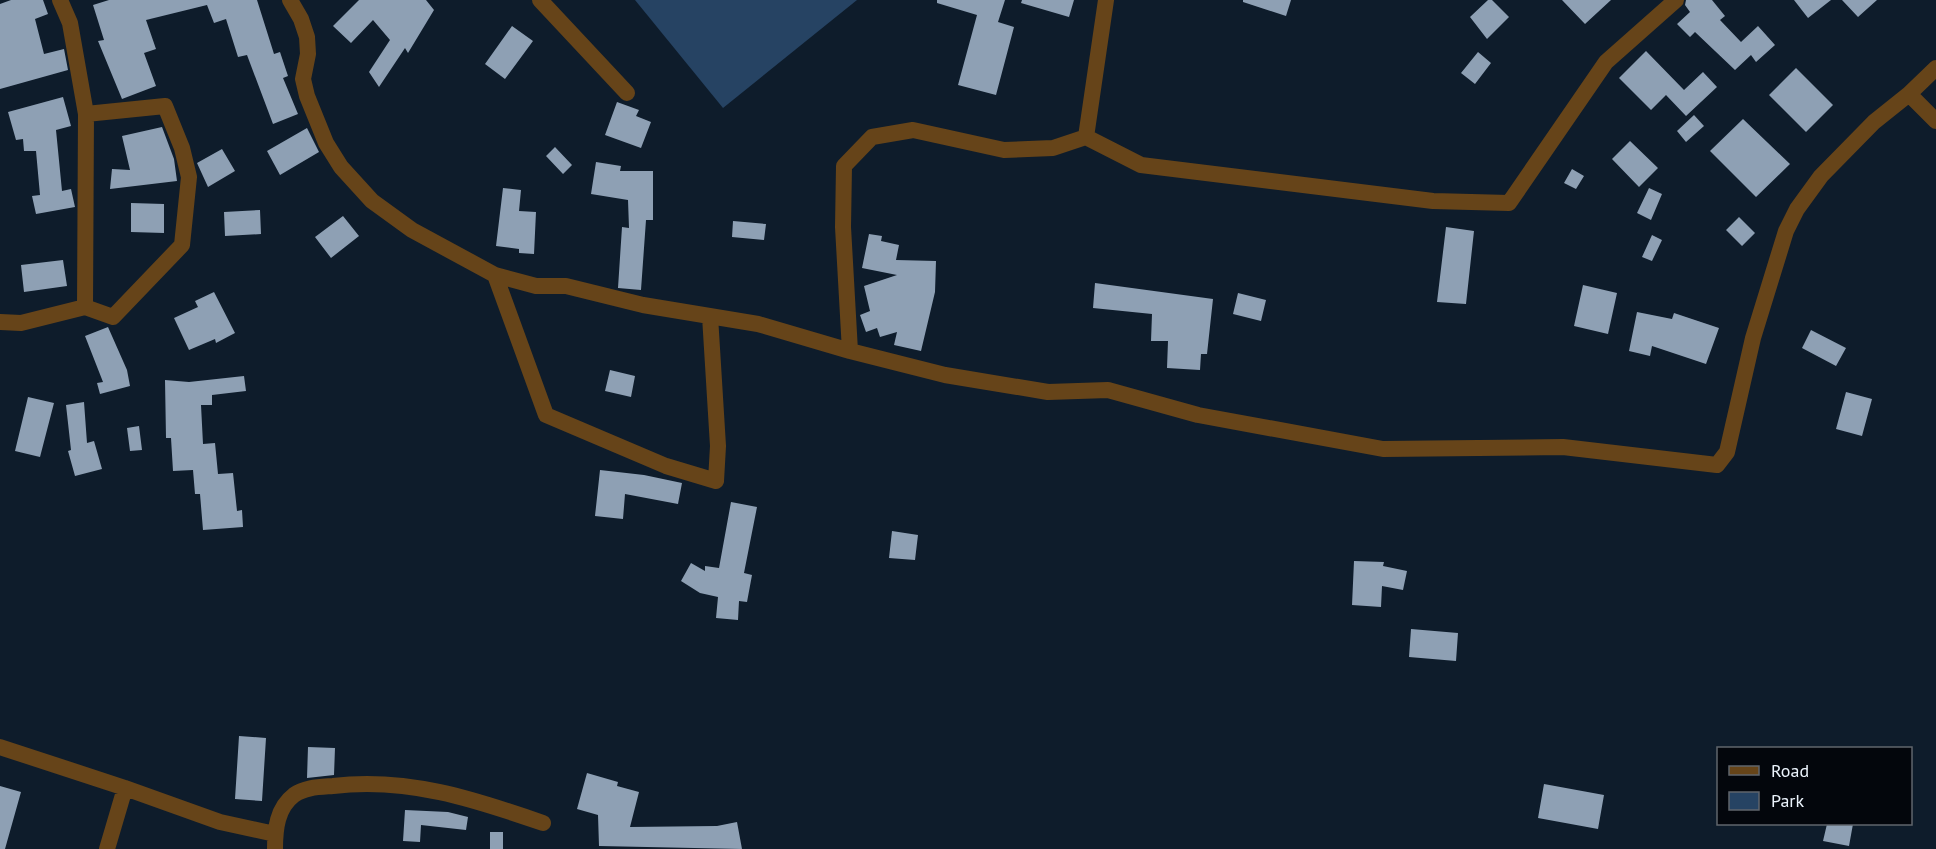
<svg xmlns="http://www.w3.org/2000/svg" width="1936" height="849" font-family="'PT Sans',sans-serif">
  <rect width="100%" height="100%" fill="#0e1c2b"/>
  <path fill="#264363" d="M 635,0 L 857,0 L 723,108 Z"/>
  <path fill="#8ea0b4" d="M 11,0 L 43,0 L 48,14 L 35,19 L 44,54 L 64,49 L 68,70 L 0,89 L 0,4 Z
    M 109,0 L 257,0 L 274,54 L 280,52 L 288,76 L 283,78 L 298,114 L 273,124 L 247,55 L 238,57 L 226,19 L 214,23 L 207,5 L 146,20 L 156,49 L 144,53 L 156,86 L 122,99 L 98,41 L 104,40 L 93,5 Z
    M 359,0 L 426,0 L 434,10 L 408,53 L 405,48 L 379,87 L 369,72 L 390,40 L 373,20 L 351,43 L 333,26 Z
    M 937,0 L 1005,0 L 998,22 L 1014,27 L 996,95 L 958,85 L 977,15 L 937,3 Z
    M 1022,0 L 1074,0 L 1069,17 L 1021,3 Z
    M 1243,0 L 1291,0 L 1286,16 L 1243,2 Z
    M 1488,0 L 1492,0 L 1509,17 L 1487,39 L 1470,17 Z
    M 1562,0 L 1611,0 L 1585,24 Z
    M 1686,0 L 1712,0 L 1725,16 L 1720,20 L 1741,42 L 1758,26 L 1775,45 L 1756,62 L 1751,55 L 1735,70 L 1695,32 L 1690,37 L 1677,24 L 1690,12 L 1685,5 Z
    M 1794,0 L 1831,0 L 1808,18 Z
    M 1842,0 L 1877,0 L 1858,17 Z
    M 512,26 L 533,41 L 505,79 L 485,64 Z
    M 1646,51 L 1684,90 L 1703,72 L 1717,87 L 1686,116 L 1666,95 L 1651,110 L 1619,78 Z
    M 1478,52 L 1491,63 L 1475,84 L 1461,73 Z
    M 1796,68 L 1833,105 L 1806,132 L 1769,95 Z
    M 63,97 L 71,126 L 56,130 L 62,191 L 71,189 L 75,207 L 36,214 L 32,196 L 40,195 L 36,151 L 24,151 L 23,139 L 16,140 L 8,112 Z
    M 617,102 L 639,110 L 636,116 L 651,122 L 641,148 L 605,135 Z
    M 1694,115 L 1704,126 L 1686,142 L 1677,131 Z
    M 1743,119 L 1790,164 L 1756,197 L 1710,151 Z
    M 162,127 L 174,159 L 177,181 L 110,189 L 112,169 L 130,170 L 122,136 Z
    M 307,128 L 319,152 L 280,175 L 267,151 Z
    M 1630,141 L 1658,168 L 1639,187 L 1612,159 Z
    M 555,147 L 572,165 L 563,174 L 546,156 Z
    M 222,149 L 235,171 L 208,187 L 197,163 Z
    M 596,162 L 621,166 L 620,171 L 653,171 L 653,220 L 646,220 L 641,290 L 618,288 L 622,227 L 629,228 L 628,200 L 591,194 Z
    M 1572,169 L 1584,176 L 1576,189 L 1564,183 Z
    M 503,188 L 521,190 L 519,211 L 536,212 L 534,254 L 519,253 L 519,249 L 496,246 Z
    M 1649,188 L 1662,194 L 1651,220 L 1637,213 Z
    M 131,203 L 164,204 L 164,233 L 131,232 Z
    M 260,210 L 261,234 L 225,236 L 224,212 Z
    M 343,216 L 359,236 L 331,258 L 315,237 Z
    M 1739,217 L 1755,233 L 1742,246 L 1726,230 Z
    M 733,221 L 766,224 L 764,240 L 732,237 Z
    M 1446,227 L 1474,231 L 1466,304 L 1437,302 Z
    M 869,234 L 882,236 L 881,241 L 899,245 L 896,260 L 936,261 L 935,292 L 921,351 L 894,345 L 897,332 L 880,337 L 877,328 L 866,332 L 860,315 L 870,311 L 864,286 L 897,275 L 862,268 Z
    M 1652,235 L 1662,240 L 1652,261 L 1642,257 Z
    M 63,260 L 67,286 L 24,292 L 21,265 Z
    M 1095,283 L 1213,299 L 1207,354 L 1201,354 L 1200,370 L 1167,368 L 1168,341 L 1151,341 L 1152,314 L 1093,308 Z
    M 1583,285 L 1617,293 L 1608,334 L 1574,326 Z
    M 214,292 L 235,333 L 216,343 L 215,339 L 189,350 L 174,318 L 198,307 L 195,301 Z
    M 1238,293 L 1266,300 L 1261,321 L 1233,314 Z
    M 1637,312 L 1672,319 L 1674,313 L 1719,328 L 1706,364 L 1652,346 L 1650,356 L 1629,351 Z
    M 108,327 L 127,370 L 130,386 L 100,394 L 97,383 L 103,382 L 85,336 Z
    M 1811,330 L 1846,348 L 1836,366 L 1802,348 Z
    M 610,370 L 635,376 L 631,397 L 605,391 Z
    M 244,376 L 246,391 L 212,395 L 212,405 L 201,405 L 203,444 L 215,443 L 218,474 L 233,473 L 237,511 L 242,510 L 243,527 L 203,530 L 200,494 L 195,494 L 193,470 L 173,471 L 171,438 L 166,438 L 165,380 L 189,382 Z
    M 1846,392 L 1872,399 L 1862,436 L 1836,429 Z
    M 28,397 L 54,403 L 40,457 L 15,451 Z
    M 84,402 L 87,443 L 94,441 L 102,469 L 75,476 L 68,451 L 71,450 L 66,405 Z
    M 139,426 L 142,450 L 130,451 L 127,428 Z
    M 600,470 L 644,475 L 682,483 L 678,504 L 625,494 L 623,519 L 595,516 Z
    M 731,502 L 757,507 L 744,573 L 752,575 L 747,602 L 739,601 L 738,620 L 716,618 L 718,597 L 700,593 L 681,581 L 691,563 L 705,571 L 705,566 L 719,568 Z
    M 892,531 L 918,535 L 915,560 L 889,558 Z
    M 1354,561 L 1384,562 L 1383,566 L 1407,571 L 1403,590 L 1382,586 L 1381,607 L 1352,605 Z
    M 1411,629 L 1458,633 L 1456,661 L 1409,657 Z
    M 239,736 L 266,738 L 262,801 L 235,799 Z
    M 308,747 L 335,748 L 334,775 L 307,778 Z
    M 587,773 L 618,782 L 617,786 L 639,792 L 630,827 L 717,826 L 737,822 L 742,849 L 599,846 L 598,815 L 577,809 Z
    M 1544,784 L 1604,795 L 1598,829 L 1538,818 Z
    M 0,786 L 21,792 L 5,849 L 0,849 Z
    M 405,810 L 448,812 L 468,817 L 466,830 L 421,825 L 420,842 L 403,841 Z
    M 1827,824 L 1853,824 L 1849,846 L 1823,841 Z
    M 490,832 L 503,832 L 503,849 L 490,849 Z"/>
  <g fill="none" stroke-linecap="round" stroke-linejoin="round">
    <path stroke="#664419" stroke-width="16" d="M 60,0 L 70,23 L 86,114 L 85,307
      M 290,0 L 301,19 L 307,37 L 308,54 L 303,79 L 307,96 L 326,143 L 341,167 L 372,201 L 412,230 L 495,275 L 536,286 L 566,286 L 643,305 L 758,324 L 850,351 L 945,375 L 1048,392 L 1108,390 L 1198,415 L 1383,449 L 1563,447 L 1717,465 L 1727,452 L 1753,338 L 1786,231 L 1797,209 L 1821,176 L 1874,122 L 1909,94 L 1936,68
      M 540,0 L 627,93
      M 1909,94 L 1936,121
      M 1086,137 L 1141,165 L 1433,201 L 1509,203 L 1606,62 L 1676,0
      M 495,275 L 546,415 L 666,466 L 716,481 L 718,446 L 710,316
      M 0,322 L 21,323 L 85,307 L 113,317 L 182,245 L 189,177 L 182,148 L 165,106 L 86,114
      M 850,351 L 843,227 L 844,166 L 872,137 L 913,130 L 1004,150 L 1053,148 L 1086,137 L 1106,0
      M 0,747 L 125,788 L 220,822 L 275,834
      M 107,849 L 125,788
      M 275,849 C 275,829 277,808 294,795 C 305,787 320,787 333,786 C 407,777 474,799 543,823"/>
  </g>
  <rect x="1717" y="747" width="195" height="78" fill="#03060c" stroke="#60656c" stroke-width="1.5"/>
  <rect x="1729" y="766" width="30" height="9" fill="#664419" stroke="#60656c" stroke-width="1.5"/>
  <text x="1771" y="777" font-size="18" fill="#ecf4fd">Road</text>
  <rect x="1729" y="792" width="30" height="18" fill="#264363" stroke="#60656c" stroke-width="1.5"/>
  <text x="1771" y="807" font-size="18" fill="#ecf4fd">Park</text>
</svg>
